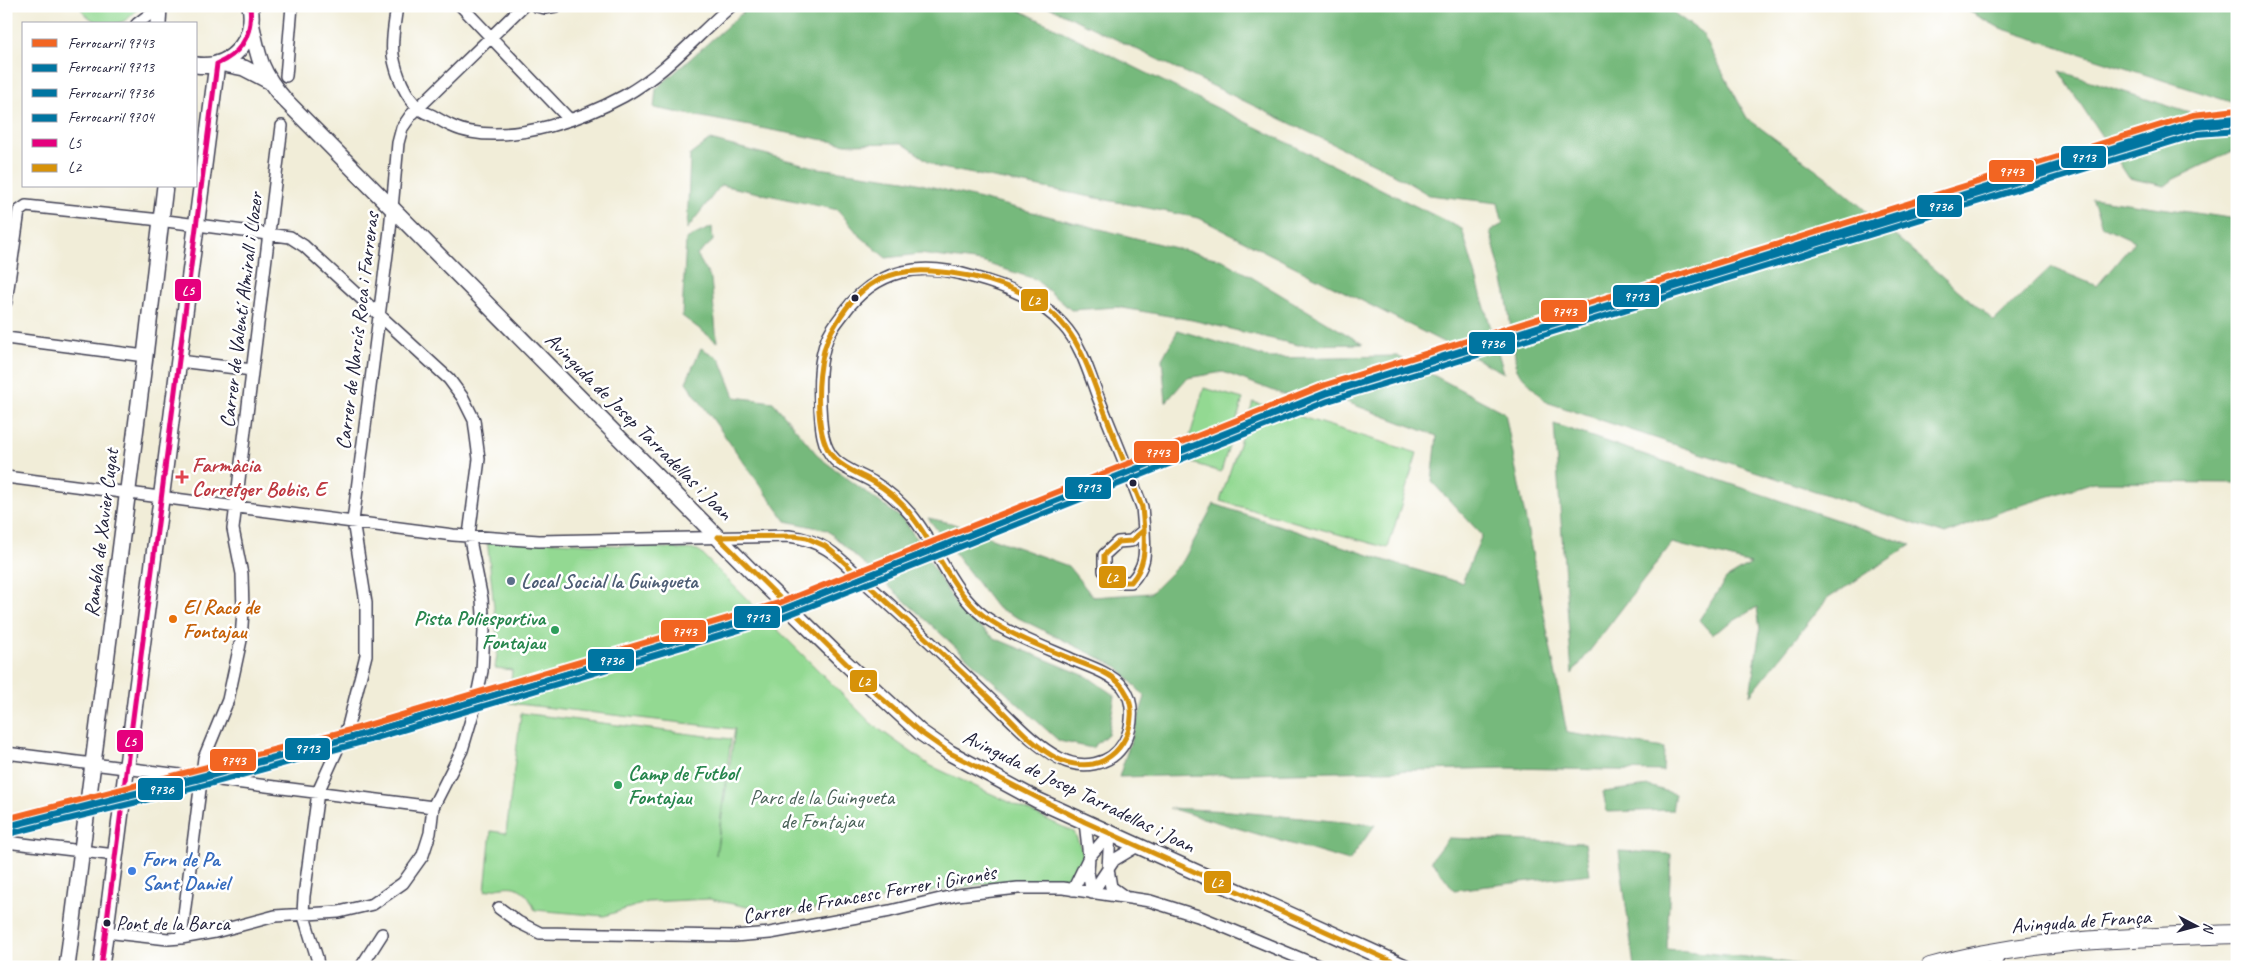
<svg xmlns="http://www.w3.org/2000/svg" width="2243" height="973" font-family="Caveat,sans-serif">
  <rect width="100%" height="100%" fill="#fff"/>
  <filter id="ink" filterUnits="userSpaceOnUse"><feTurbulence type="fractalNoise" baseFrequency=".02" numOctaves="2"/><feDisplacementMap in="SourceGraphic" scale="10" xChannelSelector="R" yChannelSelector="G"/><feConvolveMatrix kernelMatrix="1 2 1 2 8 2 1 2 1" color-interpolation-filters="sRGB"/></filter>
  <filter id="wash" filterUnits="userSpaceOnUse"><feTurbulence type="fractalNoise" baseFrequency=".0096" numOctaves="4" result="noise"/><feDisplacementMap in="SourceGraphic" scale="20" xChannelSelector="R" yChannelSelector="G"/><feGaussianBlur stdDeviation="1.12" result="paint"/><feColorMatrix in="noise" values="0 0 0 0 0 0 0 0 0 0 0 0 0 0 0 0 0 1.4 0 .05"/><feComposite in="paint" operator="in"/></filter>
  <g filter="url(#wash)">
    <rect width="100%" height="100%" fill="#f1edd8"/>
    <path fill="#93d992" stroke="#5a7e66" d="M 79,6 L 139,6 C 124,31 95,31 79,6 Z
      M 1204,388 L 1243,399 L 1221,472 L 1183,460 Z
      M 1253,402 L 1417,453 L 1388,548 L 1220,501 Z
      M 487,538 L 698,550 L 872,724 L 929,765 L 1074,832 L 1084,855 L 1070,877 L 1062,879 L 997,882 L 781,914 L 709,899 L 648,902 L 604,916 L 535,910 C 523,882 511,884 485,891 L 491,831 L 506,833 L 521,713 L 731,739 L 716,855 L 735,729 L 509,703 L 512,670 L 495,668 L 498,648 Z"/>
    <path fill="#76b97c" stroke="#4c6e5c" d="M 750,6 L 1011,6 L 1462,229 L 1504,373 L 1199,218 L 937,167 L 902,143 L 846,144 L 654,108 L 656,89 Z
      M 1047,6 L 1664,6 L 1702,33 L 1747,118 L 1829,179 L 1994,321 L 2051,267 L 2097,286 L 2135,241 L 2102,226 L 2092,198 L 2237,219 L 2237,483 L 2094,482 L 2003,511 L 1945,534 L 1546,402 L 1517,370 L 1506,293 L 1490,231 L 1503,224 L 1498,203 L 1429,195 L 1387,170 Z
      M 1959,6 L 2237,6 L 2237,104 L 2000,28 Z
      M 2059,71 L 2237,128 L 2237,149 L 2174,179 L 2165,186 L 2129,178 Z
      M 710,140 L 818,168 L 905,180 L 1223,260 L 1363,344 L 1298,345 L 1192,320 L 1117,307 L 1071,310 L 1035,279 L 982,262 L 920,254 L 886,258 L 859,235 L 838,210 L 721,185 L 687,229 L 690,155 Z
      M 712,227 L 713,241 L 697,255 L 711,279 L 717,342 L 682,316 L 686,239 Z
      M 1178,330 L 1269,358 L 1397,356 L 1505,413 L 1567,733 L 1664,748 L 1663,771 L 1507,768 L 1119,777 L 1145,697 L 1118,667 L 996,607 L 928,518 L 951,523 L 1068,566 L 1093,597 L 1151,593 L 1183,561 L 1214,504 L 1396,564 L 1462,583 L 1482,535 L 1432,482 L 1437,436 L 1312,389 L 1285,395 L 1223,372 L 1187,378 L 1166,402 L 1162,359 Z
      M 701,348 L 720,359 L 735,397 L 773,402 L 820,458 L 905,521 L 958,608 L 994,638 L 1088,677 L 1115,696 L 1108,734 L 1092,748 L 1059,741 L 827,530 L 786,521 L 686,382 Z
      M 1554,424 L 1911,545 L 1827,599 L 1750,695 L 1760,630 L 1757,607 L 1712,634 L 1699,620 L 1726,579 L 1751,564 L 1672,543 L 1572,674 Z
      M 1649,786 L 1675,794 L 1672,810 L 1607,812 L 1603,792 Z
      M 1169,808 L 1229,811 L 1375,825 L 1349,861 Z
      M 1448,838 L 1585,843 L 1590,874 L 1454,890 L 1431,860 Z
      M 1619,851 L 1671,854 L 1667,949 L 1765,959 L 1812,967 L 1634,967 Z"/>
  </g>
  <g filter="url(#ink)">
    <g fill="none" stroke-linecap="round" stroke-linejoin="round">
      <defs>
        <path id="street" d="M 397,6 C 395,22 391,39 393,55 C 396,73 405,97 420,109 C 423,112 429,114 433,116 C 445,123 457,130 471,132 C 520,141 582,119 624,96 C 668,71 694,38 731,6
          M 461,6 L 569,119
          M 536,6 L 545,8 L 556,6
          M 137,24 L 159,7
          M 286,76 L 292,6
          M 6,302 L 19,211 L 26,206 L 151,219 L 290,237 L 304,246 L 449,379 L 463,398 L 474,420 L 479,459 L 469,535 L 482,599 L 484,631 L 482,671 L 474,710 L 462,750 L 433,807 L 430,833 L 423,855 L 403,883 L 373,904 L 339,912 L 275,916 L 215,932 L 181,938 L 168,939 L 105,932
          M 6,338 L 145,356
          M 179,361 L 252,370
          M 6,477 L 453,535 L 539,541 L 789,536 C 827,541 841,560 868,585 C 910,622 951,662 992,701 C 1012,720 1034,745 1059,758 C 1081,770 1111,766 1124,743 C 1133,727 1135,702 1123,687 C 1111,673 1088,666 1071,659 C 1046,648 1007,633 985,617 C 951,592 938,548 912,516 C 901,503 888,491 873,482 C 862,475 845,470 835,460 C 821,446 821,424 820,405 C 819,383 819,360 827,339 C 830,330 837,322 843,314 C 876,268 921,261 973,277 C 1006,286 1040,299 1063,325 C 1081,344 1089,373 1098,397 C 1113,434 1128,470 1142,507 L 1144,530
          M 1144,530 C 1145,553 1147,565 1131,582 L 1118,582 L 1104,571 L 1104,555 L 1118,542 L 1131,541 Z
          M 6,753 L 433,807
          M 6,842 L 115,855
          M 1073,890 L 1089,857 L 1085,822
          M 1092,893 L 1088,872 L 1089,857 L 1110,833
          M 1092,893 L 1108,869 L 1110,833
          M 1125,897 L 1111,887 L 1108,869 L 1114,860 L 1139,845
          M 499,908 L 518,922 L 540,933 L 734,936 L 770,933 L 890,911 L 957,895 L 1018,888 L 1063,888 L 1150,901 L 1198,916 L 1321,967
          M 181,938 L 204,758 L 228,700 L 241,640 L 243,611 L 242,574 L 233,529 L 282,126
          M 318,967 L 317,958 L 303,913 L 304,896 L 318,792 L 348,726 L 366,655 L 366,603 L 353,521 L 390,230 L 398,143 L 402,128 L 411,115 L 523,6
          M 361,967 L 382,934
          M 1993,967 L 2003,949"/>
        <path id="secondary" d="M 251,22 C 258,56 260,72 284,99 L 758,578 L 839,657 L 920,732 L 950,753 L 1037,800 L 1405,967
          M 158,24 L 159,6
          M 219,63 L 244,68 L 269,81
          M 196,65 C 231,70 257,39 250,6
          M 67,967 L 145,356 L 165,186
          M 101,967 L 217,64"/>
        <path id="primary" d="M 1930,967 C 2030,938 2134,938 2237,934"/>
      </defs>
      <use href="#street" stroke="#414053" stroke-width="14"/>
      <use href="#secondary" stroke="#414053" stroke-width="18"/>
      <use href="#primary" stroke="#414053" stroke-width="20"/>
      <use href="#street" stroke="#fff" stroke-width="11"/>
      <use href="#secondary" stroke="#fff" stroke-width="15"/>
      <use href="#primary" stroke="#fff" stroke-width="18"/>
      <defs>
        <path id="bus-1" d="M 217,64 C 242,53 253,33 250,6
          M 101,967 L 217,64"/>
        <path id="bus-2" d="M 1144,530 C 1145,550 1145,566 1131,582 L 1118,582 L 1104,571 L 1104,555 L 1118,542 L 1131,541 Z
          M 718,537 L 795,536 L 807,538 L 825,546 C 840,557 853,571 867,584 C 908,621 948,659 988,697 C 1010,718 1031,745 1058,759 C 1068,764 1082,766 1093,764 C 1127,757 1144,710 1120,684 C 1108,672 1091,667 1076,661 C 1047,649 1017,638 991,621 C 954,597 940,553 914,519 C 903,503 888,490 872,481 C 859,474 845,469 835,459 C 814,440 817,381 823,355 C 825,343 830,333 837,322 C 859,285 887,268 931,271 C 979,274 1036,289 1066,328 C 1085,352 1094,385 1105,413 C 1117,445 1130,476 1142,507 L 1144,530
          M 718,537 L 877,694 L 920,732 L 950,753 L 1085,822 L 1404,967"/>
      </defs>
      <use href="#bus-1" stroke="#fff" stroke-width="9"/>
      <use href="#bus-2" stroke="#fff" stroke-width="9"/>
      <use href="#bus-1" stroke="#e5007d" stroke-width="5"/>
      <use href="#bus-2" stroke="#d79209" stroke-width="5"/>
      <defs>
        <path id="rail-1" d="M 6,819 L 358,728 L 779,603 L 1325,385 L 2193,115 L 2237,110"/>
        <path id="rail-2" d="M 8,826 L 360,735 L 781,610 L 1328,392 L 2195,122 L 2237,118"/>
        <path id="rail-3" d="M 6,827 L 196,780 L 360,735 L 781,610 L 1326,394 L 2197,127 L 2237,123"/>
        <path id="rail-4" d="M 8,834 L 198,787 L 362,742 L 783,617 L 1328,401 L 2198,134 L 2237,131"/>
      </defs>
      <use href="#rail-1" stroke="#fff" stroke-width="10"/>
      <use href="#rail-2" stroke="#fff" stroke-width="10"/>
      <use href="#rail-3" stroke="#fff" stroke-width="10"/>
      <use href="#rail-4" stroke="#fff" stroke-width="10"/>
      <use href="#rail-1" stroke="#f26522" stroke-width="6"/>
      <use href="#rail-2" stroke="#0075a1" stroke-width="6"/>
      <use href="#rail-3" stroke="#0075a1" stroke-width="6"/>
      <use href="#rail-4" stroke="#0075a1" stroke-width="6"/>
    </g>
  </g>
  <g fill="#22223b" stroke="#fff" stroke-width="2">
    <circle cx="855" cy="298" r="4.5"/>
    <circle cx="1133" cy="483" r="4.5"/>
    <circle cx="107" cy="923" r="4.5"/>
  </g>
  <path fill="#e0444e" stroke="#fff" stroke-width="2" d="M179.5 469.5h5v5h5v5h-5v5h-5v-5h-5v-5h5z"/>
  <circle fill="#5c6f8a" stroke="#fff" stroke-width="2" cx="511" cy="581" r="5"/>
  <circle fill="#e8710a" stroke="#fff" stroke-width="2" cx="173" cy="619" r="5"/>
  <g fill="#2e9e5b" stroke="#fff" stroke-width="2">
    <circle cx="555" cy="630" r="5"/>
    <circle cx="618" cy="785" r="5"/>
  </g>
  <circle fill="#3f7fe0" stroke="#fff" stroke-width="2" cx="132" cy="871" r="5"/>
  <g text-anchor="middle" stroke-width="5" stroke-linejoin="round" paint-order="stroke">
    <g font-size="20" fill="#22223b" stroke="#fff" text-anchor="start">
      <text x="116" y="930">Pont de la Barca</text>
    </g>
    <g font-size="21" fill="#22223b" stroke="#fff">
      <text transform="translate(241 310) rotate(-83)" y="7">Carrer de Valentí Almirall i Llozer</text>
      <text transform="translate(357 331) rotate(-83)" y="7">Carrer de Narcís Roca i Farreras</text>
      <text transform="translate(639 426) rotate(45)" y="7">Avinguda de Josep Tarradellas i Joan</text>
      <text transform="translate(101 533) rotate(-83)" y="7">Rambla de Xavier Cugat</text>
      <text transform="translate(1079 791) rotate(26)" y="7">Avinguda de Josep Tarradellas i Joan</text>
      <text transform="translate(869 894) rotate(-10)" y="7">Carrer de Francesc Ferrer i Gironès</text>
      <text transform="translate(2081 921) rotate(-4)" y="7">Avinguda de França</text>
    </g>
    <g font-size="21" font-weight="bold" fill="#be3a42" stroke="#fff" text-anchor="start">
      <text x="192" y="472">Farmàcia<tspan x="192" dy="24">Corretger Bobis, E</tspan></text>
    </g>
    <g font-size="21" font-weight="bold" fill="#4e5e75" stroke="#fff" text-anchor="start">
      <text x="521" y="588">Local Social la Guingueta</text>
    </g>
    <g font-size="21" font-weight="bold" fill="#c56008" stroke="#fff" text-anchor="start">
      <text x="183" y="614">El Racó de<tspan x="183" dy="24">Fontajau</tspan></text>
    </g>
    <g font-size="21" font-weight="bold" fill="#27864d" stroke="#fff" text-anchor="end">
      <text x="545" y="625">Pista Poliesportiva<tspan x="545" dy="24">Fontajau</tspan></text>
      <text x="628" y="780" text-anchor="start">Camp de Futbol<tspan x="628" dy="24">Fontajau</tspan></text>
    </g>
    <g font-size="21" fill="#4a6259" stroke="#fff">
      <text x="822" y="804">Parc de la Guingueta<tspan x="822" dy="24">de Fontajau</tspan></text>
    </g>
    <g font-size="21" font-weight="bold" fill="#366cbe" stroke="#fff" text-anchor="start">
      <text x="142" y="866">Forn de Pa<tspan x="142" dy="24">Sant Daniel</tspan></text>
    </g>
  </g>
  <g stroke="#fff" stroke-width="2">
    <rect x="2060" y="145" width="47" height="24" rx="5" fill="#0075a1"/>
    <rect x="1988" y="159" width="47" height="24" rx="5" fill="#f26522"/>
    <rect x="1916" y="194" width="47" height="24" rx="5" fill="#0075a1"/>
    <rect x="174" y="278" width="28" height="24" rx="5" fill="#e5007d"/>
    <rect x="1612" y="284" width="48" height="24" rx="5" fill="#0075a1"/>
    <rect x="1020" y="288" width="29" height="24" rx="5" fill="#d79209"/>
    <rect x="1540" y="299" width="48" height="24" rx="5" fill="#f26522"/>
    <rect x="1468" y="331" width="48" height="24" rx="5" fill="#0075a1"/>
    <rect x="1133" y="440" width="47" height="24" rx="5" fill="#f26522"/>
    <rect x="1064" y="476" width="48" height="24" rx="5" fill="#0075a1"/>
    <rect x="1098" y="565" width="29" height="24" rx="5" fill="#d79209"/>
    <rect x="733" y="605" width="48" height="24" rx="5" fill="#0075a1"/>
    <rect x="660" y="619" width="47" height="24" rx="5" fill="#f26522"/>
    <rect x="587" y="648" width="48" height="24" rx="5" fill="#0075a1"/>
    <rect x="849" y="669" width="29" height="24" rx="5" fill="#d79209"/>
    <rect x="116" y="729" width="28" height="24" rx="5" fill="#e5007d"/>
    <rect x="284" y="737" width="47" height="24" rx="5" fill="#0075a1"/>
    <rect x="209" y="748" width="48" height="24" rx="5" fill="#f26522"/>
    <rect x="137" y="777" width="47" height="24" rx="5" fill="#0075a1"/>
    <rect x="1203" y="870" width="29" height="24" rx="5" fill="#d79209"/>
  </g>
  <g font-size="14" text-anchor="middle" font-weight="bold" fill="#fff">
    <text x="2083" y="162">9713</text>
    <text x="2011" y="176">9743</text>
    <text x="1940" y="211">9736</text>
    <text x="188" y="295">L5</text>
    <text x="1636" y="301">9713</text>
    <text x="1034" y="305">L2</text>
    <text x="1564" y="316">9743</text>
    <text x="1492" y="348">9736</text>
    <text x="1157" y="457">9743</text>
    <text x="1088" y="492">9713</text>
    <text x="1112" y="582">L2</text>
    <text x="757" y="622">9713</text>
    <text x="684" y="636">9743</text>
    <text x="611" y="665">9736</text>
    <text x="864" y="686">L2</text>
    <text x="130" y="746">L5</text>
    <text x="307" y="753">9713</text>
    <text x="233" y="765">9743</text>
    <text x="161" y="794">9736</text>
    <text x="1217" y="887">L2</text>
  </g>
  <rect width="2243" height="973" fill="none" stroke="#fff" stroke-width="25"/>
  <rect x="22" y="22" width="175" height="165" fill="#ffffff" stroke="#a7a7b1"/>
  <rect x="32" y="39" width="25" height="8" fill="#f26522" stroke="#a7a7b1"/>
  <text x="68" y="48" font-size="15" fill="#22223b">Ferrocarril 9743</text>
  <rect x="32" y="64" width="25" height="8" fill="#0075a1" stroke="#a7a7b1"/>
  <text x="68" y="72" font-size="15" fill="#22223b">Ferrocarril 9713</text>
  <rect x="32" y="89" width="25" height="8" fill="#0075a1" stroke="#a7a7b1"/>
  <text x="68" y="98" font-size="15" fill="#22223b">Ferrocarril 9736</text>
  <rect x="32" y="114" width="25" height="8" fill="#0075a1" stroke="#a7a7b1"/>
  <text x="68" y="122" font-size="15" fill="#22223b">Ferrocarril 9704</text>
  <rect x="32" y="139" width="25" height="8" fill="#e5007d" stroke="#a7a7b1"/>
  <text x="68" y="148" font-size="15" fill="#22223b">L5</text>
  <rect x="32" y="164" width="25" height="8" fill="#d79209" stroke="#a7a7b1"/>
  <text x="68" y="172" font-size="15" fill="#22223b">L2</text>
  <g transform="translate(2196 926) rotate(96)" stroke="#ffffff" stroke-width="4" paint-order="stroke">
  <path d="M0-4L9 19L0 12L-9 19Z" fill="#22223b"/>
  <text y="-8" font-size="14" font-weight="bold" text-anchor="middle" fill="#22223b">N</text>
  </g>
</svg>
